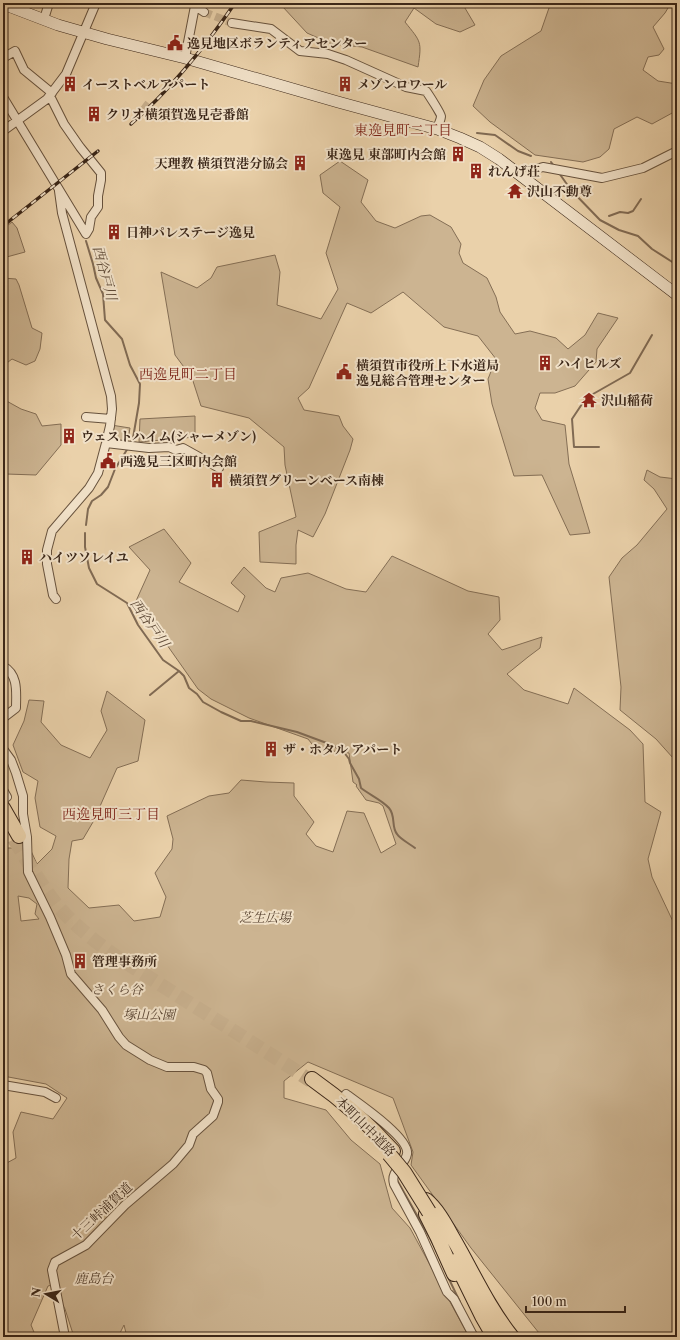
<svg xmlns="http://www.w3.org/2000/svg" width="680" height="1340" font-family="'Libre Caslon Text','Noto Serif JP',serif">
  <rect width="100%" height="100%" fill="#ead1aa"/>
  <filter id="stains"><feTurbulence type="fractalNoise" baseFrequency=".005" numOctaves="4"/><feColorMatrix values="0 0 0 0 .2 0 0 0 0 .09 0 0 0 0 .02 0 0 0 .5 -.17"/></filter>
  <radialGradient id="worn" r=".72"><stop offset=".6" stop-color="#630" stop-opacity="0"/><stop offset="1" stop-color="#630" stop-opacity=".3"/></radialGradient>
  <path fill="#ccb491" stroke="#846e55" fill-rule="evenodd" d="M 285,3 L 462,3 L 475,25 L 460,32 L 436,24 L 414,8 L 405,22 C 421,42 422,41 418,67 L 362,47 L 332,44 L 307,33 L 282,6 Z
    M 533,3 L 671,3 L 665,13 L 653,27 L 664,49 L 659,55 L 648,57 L 643,70 L 658,81 L 677,84 L 677,112 L 674,112 L 652,124 L 637,117 L 614,129 L 609,149 L 600,157 L 583,162 L 535,155 L 490,122 L 473,106 L 484,80 L 501,56 L 541,31 L 550,5 Z
    M 340,161 L 368,180 L 361,202 L 376,221 L 395,228 L 421,216 L 430,215 L 451,227 L 461,244 L 459,253 L 463,263 L 487,278 L 496,297 L 500,312 L 515,334 L 530,331 L 556,338 L 568,349 L 585,335 L 598,313 L 618,318 L 597,349 L 596,362 L 575,386 L 555,393 L 540,393 L 535,408 L 542,420 L 565,425 L 569,464 L 590,533 L 570,535 L 542,475 L 514,476 L 492,404 L 488,379 L 496,359 L 478,336 L 444,327 L 403,292 L 371,313 L 347,303 L 309,388 L 298,398 L 304,410 L 339,416 L 343,426 L 353,439 L 350,450 L 325,514 L 313,537 L 298,530 L 296,545 L 296,564 L 260,562 L 259,532 L 296,517 L 285,465 L 284,447 L 249,418 L 201,406 L 192,378 L 175,355 L 161,272 L 197,288 L 211,278 L 217,267 L 275,255 L 280,272 L 277,305 L 321,319 L 338,289 L 326,253 L 340,207 L 323,193 L 320,175 Z
    M 12,222 L 17,228 L 25,252 L 3,258 L 3,229 Z
    M 3,278 L 16,279 L 19,285 L 32,328 L 42,333 L 40,349 L 35,361 L 26,365 L 12,359 L 3,366 Z
    M 3,399 L 21,409 L 36,414 L 42,426 L 61,424 L 61,445 L 36,475 L 6,474 L 3,473 Z
    M 195,416 L 195,437 L 139,442 L 140,419 Z
    M 111,425 L 130,428 L 129,434 L 124,443 L 108,442 Z
    M 647,470 L 660,477 L 677,479 L 677,772 L 673,758 L 656,739 L 620,710 L 621,687 L 609,577 L 622,558 L 637,545 L 667,509 L 654,489 L 644,480 Z
    M 164,529 L 191,563 L 179,582 L 238,612 L 245,596 L 231,583 L 244,567 L 266,588 L 275,592 L 281,578 L 308,573 L 346,589 L 366,592 L 392,556 L 468,591 L 499,597 L 500,620 L 488,634 L 502,650 L 542,637 L 540,648 L 528,657 L 507,674 L 524,690 L 568,704 L 574,688 L 630,730 L 643,744 L 645,802 L 661,812 L 648,859 L 652,877 L 677,930 L 677,1337 L 565,1337 L 539,1333 L 471,1248 L 411,1165 L 413,1152 L 393,1098 L 308,1062 L 284,1081 L 284,1098 L 326,1110 L 351,1140 L 380,1164 L 392,1208 L 410,1228 L 469,1337 L 127,1337 L 124,1325 L 118,1337 L 74,1337 L 65,1309 L 52,1285 L 48,1286 L 31,1325 L 36,1337 L 3,1337 L 3,1165 L 16,1158 L 13,1132 L 21,1112 L 53,1119 L 67,1098 L 46,1084 L 3,1076 L 3,845 L 4,848 L 16,848 L 26,840 L 37,864 L 52,849 L 56,836 L 40,827 L 35,798 L 38,781 L 23,772 L 13,745 L 24,721 L 29,700 L 44,701 L 41,722 L 61,745 L 90,758 L 107,730 L 101,711 L 107,691 L 145,720 L 138,761 L 117,768 L 93,822 L 83,839 L 72,841 L 69,859 L 68,888 L 89,908 L 119,905 L 134,921 L 160,917 L 166,897 L 155,873 L 172,849 L 173,839 L 167,816 L 209,796 L 229,793 L 241,780 L 266,782 L 294,783 L 294,796 L 314,822 L 306,834 L 316,846 L 333,852 L 347,811 L 364,813 L 381,853 L 396,844 L 383,806 L 379,803 L 366,800 L 356,786 L 357,785 L 353,782 L 349,753 L 316,749 L 308,739 L 249,718 L 211,699 L 198,689 L 136,601 L 150,570 L 129,547 ZM 18,896 L 29,898 L 37,904 L 35,914 L 39,919 L 21,921 Z"/>
  <g fill="none" stroke-linecap="round" stroke-linejoin="round">
    <path stroke="#806a53" stroke-width="2" d="M 477,133 L 495,135 L 518,151 L 531,156
      M 551,162 L 554,166
      M 559,173 L 571,190 L 600,220 L 619,230 L 638,236 L 652,249 L 677,265
      M 609,216 L 620,212 L 628,213 L 633,211 L 641,199
      M 86,241 L 93,264 L 96,278 L 103,294 L 105,320 L 122,339 L 130,365 L 140,384 L 139,403 L 133,438 L 130,444
      M 674,318 L 677,317
      M 599,447 L 574,447 L 572,419 L 586,398 L 630,373 L 652,335
      M 86,525 L 88,509 L 92,501 L 101,495 L 108,487 L 115,469 L 128,448
      M 85,533 L 85,547 L 89,568 L 97,584 L 127,603 L 138,625 L 163,660 L 179,671 L 150,695
      M 179,671 L 184,676 L 189,688 L 197,694 L 203,702 L 221,712 L 241,721 L 251,721 L 297,732 L 332,745 L 343,751 L 349,759 L 350,763 L 359,779 L 361,788 C 370,795 382,800 389,808 C 396,816 391,827 397,834 C 400,839 410,844 415,848
      M 397,1180 L 435,1247
      M 448,1277 L 460,1302"/>
    <path stroke="#c7af8d" stroke-width="8" stroke-dasharray="8 4" stroke-linecap="butt" d="M 204,12 L 232,23
      M 143,104 L 152,111"/>
    <path stroke="#c7af8d" stroke-width="14" stroke-dasharray="14 7" stroke-linecap="butt" d="M 14,839 C 27,861 40,883 56,904 C 73,924 93,940 114,955 L 287,1065 L 311,1081"/>
    <defs>
      <path id="street" d="M 109,3 L 110,3
        M 191,3 L 204,12
        M 44,19 L 49,3
        M 232,23 L 271,29 L 300,51 L 328,54 L 346,60 L 406,87 L 426,91 C 429,95 441,114 441,116 C 441,120 438,125 437,129
        M 3,58 L 15,51 L 24,70 L 52,93
        M 185,58 L 195,6
        M 3,97 C 31,143 58,188 86,234 L 89,229 L 91,217 L 98,207 L 98,196 L 101,180 L 101,173 L 80,147 L 64,124 L 50,96
        M 3,131 L 47,99 L 66,74 L 96,3
        M 524,178 L 536,169 L 543,167 L 602,178 L 643,168 L 677,151
        M 86,417 L 111,419
        M 106,443 L 149,448 L 169,447 L 176,450 L 183,448 L 219,468
        M 56,599 L 53,595 L 47,564 L 47,550 L 52,531 L 89,488 L 98,473 L 106,443 L 110,426 L 112,409 L 111,396 L 62,213 L 59,191
        M 3,666 C 19,675 16,693 16,708 L 3,718
        M 3,749 L 11,760 L 16,773 L 23,796 L 23,814 L 27,837 L 28,872 L 50,917 L 66,955 L 71,974 L 102,1010 L 119,1037 L 126,1045 L 150,1060 L 167,1067 L 194,1067 L 204,1070 L 207,1073 L 211,1089 L 218,1099 L 218,1102 L 213,1116 L 193,1134 L 189,1145 L 173,1164 L 125,1205 L 86,1245 L 55,1262 L 52,1270 L 65,1337
        M 3,790 L 7,797
        M 3,1085 L 45,1092 L 56,1098
        M 346,1094 C 358,1103 410,1138 407,1154 C 405,1166 390,1170 394,1184 L 420,1232 L 447,1292 L 454,1299 L 474,1337"/>
      <path id="secondary" d="M 3,4 L 58,25 L 107,39 L 185,58 L 338,102 L 437,129 L 460,138 L 480,147 L 499,159 L 677,295"/>
      <path id="highway" d="M 3,808 L 19,836
        M 312,1079 C 342,1100 369,1124 393,1151
        M 426,1200 C 438,1210 446,1226 454,1240 C 473,1273 488,1307 512,1337
        M 426,1214 L 437,1236 L 454,1274
        M 455,1261 L 482,1316 L 494,1337"/>
    </defs>
    <use href="#street" stroke="#67523d" stroke-width="10"/>
    <use href="#secondary" stroke="#3b2719" stroke-width="12"/>
    <use href="#highway" stroke="#3b2719" stroke-width="16"/>
    <use href="#street" stroke="#f1e1c8" stroke-width="8"/>
    <use href="#secondary" stroke="#f1e1c8" stroke-width="11"/>
    <use href="#highway" stroke="#ead1aa" stroke-width="14"/>
    <defs>
      <path id="rail" d="M 131,124 C 171,89 205,47 235,3
        M 3,226 L 98,151"/>
    </defs>
    <use href="#rail" stroke="#3b2719" stroke-width="3.5"/>
    <use href="#rail" stroke="#f1e1c8" stroke-width="2" stroke-dasharray="6" stroke-linecap="butt"/>
    <defs>
      <path id="highway-bridge" d="M 389,1154 L 404,1172 L 429,1212"/>
    </defs>
    <use href="#highway-bridge" stroke="#3b2719" stroke-width="16" stroke-linecap="butt"/>
    <use href="#highway-bridge" stroke="#ead1aa" stroke-width="14"/>
  </g>
  <defs>
    <symbol id="civic-bare" viewBox="-9 -9 18 18"><path d="M-.6-6.5H3V-4.5H.6V-3L4-1V1h2V6H-6V1h2V-1L-.6-3ZM-1.2 2.5V6h2.4V2.5Z" fill="#8f2418" stroke="#f1e1c8" stroke-width="2.5" paint-order="stroke"/></symbol>
    <symbol id="building-bare" viewBox="-9 -9 18 18"><path d="M-4-6H4V6H1V3H-1V6H-4ZM-2.5-4.3h1.7v1.8h-1.7ZM.8-4.3h1.7v1.8H.8ZM-2.5-1h1.7V.8h-1.7ZM.8-1h1.7V.8H.8Z" fill="#8f2418" stroke="#f1e1c8" stroke-width="2.5" paint-order="stroke"/></symbol>
    <symbol id="temple-bare" viewBox="-9 -9 18 18"><path d="M0-6L5-2H3V0L6.5 2.5H4V6H1.5V3h-3V6H-4V2.5H-6.5L-3 0V-2H-5Z" fill="#8f2418" stroke="#f1e1c8" stroke-width="2.5" paint-order="stroke"/></symbol>
  </defs>
  <g fill-rule="evenodd">
    <use href="#civic-bare" x="164" y="32" width="22" height="22"/>
    <use href="#building-bare" x="59" y="73" width="22" height="22"/>
    <use href="#building-bare" x="334" y="73" width="22" height="22"/>
    <use href="#building-bare" x="83" y="103" width="22" height="22"/>
    <use href="#building-bare" x="447" y="143" width="22" height="22"/>
    <use href="#building-bare" x="289" y="152" width="22" height="22"/>
    <use href="#building-bare" x="465" y="160" width="22" height="22"/>
    <use href="#temple-bare" x="504" y="180" width="22" height="22"/>
    <use href="#building-bare" x="103" y="221" width="22" height="22"/>
    <use href="#building-bare" x="534" y="352" width="22" height="22"/>
    <use href="#civic-bare" x="333" y="361" width="22" height="22"/>
    <use href="#temple-bare" x="578" y="389" width="22" height="22"/>
    <use href="#building-bare" x="58" y="425" width="22" height="22"/>
    <use href="#civic-bare" x="97" y="450" width="22" height="22"/>
    <use href="#building-bare" x="206" y="469" width="22" height="22"/>
    <use href="#building-bare" x="16" y="546" width="22" height="22"/>
    <use href="#building-bare" x="260" y="738" width="22" height="22"/>
    <use href="#building-bare" x="69" y="950" width="22" height="22"/>
  </g>
  <g text-anchor="middle" stroke-width="4" stroke-linejoin="round" paint-order="stroke">
    <g font-size="13" font-weight="bold" fill="#3b2719" stroke="#f1e1c8" text-anchor="start">
      <text x="187" y="48">逸見地区ボランティアセンター</text>
      <text x="82" y="89">イーストベルアパート</text>
      <text x="357" y="89">メゾンロワール</text>
      <text x="106" y="119">クリオ横須賀逸見壱番館</text>
      <text x="446" y="159" text-anchor="end">東逸見 東部町内会館</text>
      <text x="288" y="168" text-anchor="end">天理教 横須賀港分協会</text>
      <text x="488" y="176">れんげ荘</text>
      <text x="527" y="196">沢山不動尊</text>
      <text x="126" y="237">日神パレステージ逸見</text>
      <text x="557" y="368">ハイヒルズ</text>
      <text x="356" y="370">横須賀市役所上下水道局<tspan x="356" dy="15">逸見総合管理センター</tspan></text>
      <text x="601" y="405">沢山稲荷</text>
      <text x="81" y="441">ウェストハイム(シャーメゾン)</text>
      <text x="120" y="466">西逸見三区町内会館</text>
      <text x="229" y="485">横須賀グリーンベース南棟</text>
      <text x="39" y="562">ハイツソレイユ</text>
      <text x="283" y="754">ザ・ホタル アパート</text>
      <text x="92" y="966">管理事務所</text>
    </g>
    <g font-size="13" font-style="italic" fill="#584331" stroke="#f1e1c8">
      <text x="265" y="922">芝生広場</text>
      <text x="117" y="994">さくら谷</text>
      <text x="149" y="1019">塚山公園</text>
      <text x="94" y="1283">鹿島台</text>
    </g>
    <g font-size="13" fill="#3b2719" stroke="#f1e1c8">
      <text transform="translate(366 1126) rotate(45)" y="5">本町山中道路</text>
      <text transform="translate(101 1211) rotate(-43)" y="5">十三峠浦賀道</text>
    </g>
    <g font-size="14" fill="#7a1f14" stroke="#f1e1c8">
      <text x="403" y="135">東逸見町二丁目</text>
      <text x="188" y="379">西逸見町二丁目</text>
      <text x="111" y="819">西逸見町三丁目</text>
    </g>
    <g font-size="14" font-style="italic" fill="#5e4936" stroke="#f1e1c8">
      <text transform="translate(105 273) rotate(75)" y="5">西谷戸川</text>
      <text transform="translate(150 623) rotate(55)" y="5">西谷戸川</text>
    </g>
  </g>
  <rect width="680" height="1340" fill="none" stroke="#ead1aa" stroke-width="16"/>
  <rect x="4" y="4" width="672" height="1332" fill="none" stroke="#3b2719" stroke-width="2"/>
  <rect x="8" y="8" width="664" height="1324" fill="none" stroke="#3b2719"/>
  <g transform="translate(46 1294) rotate(280)" stroke="#f1e1c8" stroke-width="3" paint-order="stroke">
  <path d="M0-3L7 15L0 10L-7 15Z" fill="#3b2719"/>
  <text y="-6" font-size="11" font-weight="bold" text-anchor="middle" fill="#3b2719">N</text>
  </g>
  <path d="M526 1306v6h99v-6" fill="none" stroke="#3b2719" stroke-width="2"/>
  <text x="532" y="1306" font-size="12" fill="#3b2719" stroke="#f1e1c8" stroke-width="3" paint-order="stroke">100 m</text>
  <rect width="100%" height="100%" filter="url(#stains)"/>
  <rect width="100%" height="100%" fill="url(#worn)"/>
</svg>
